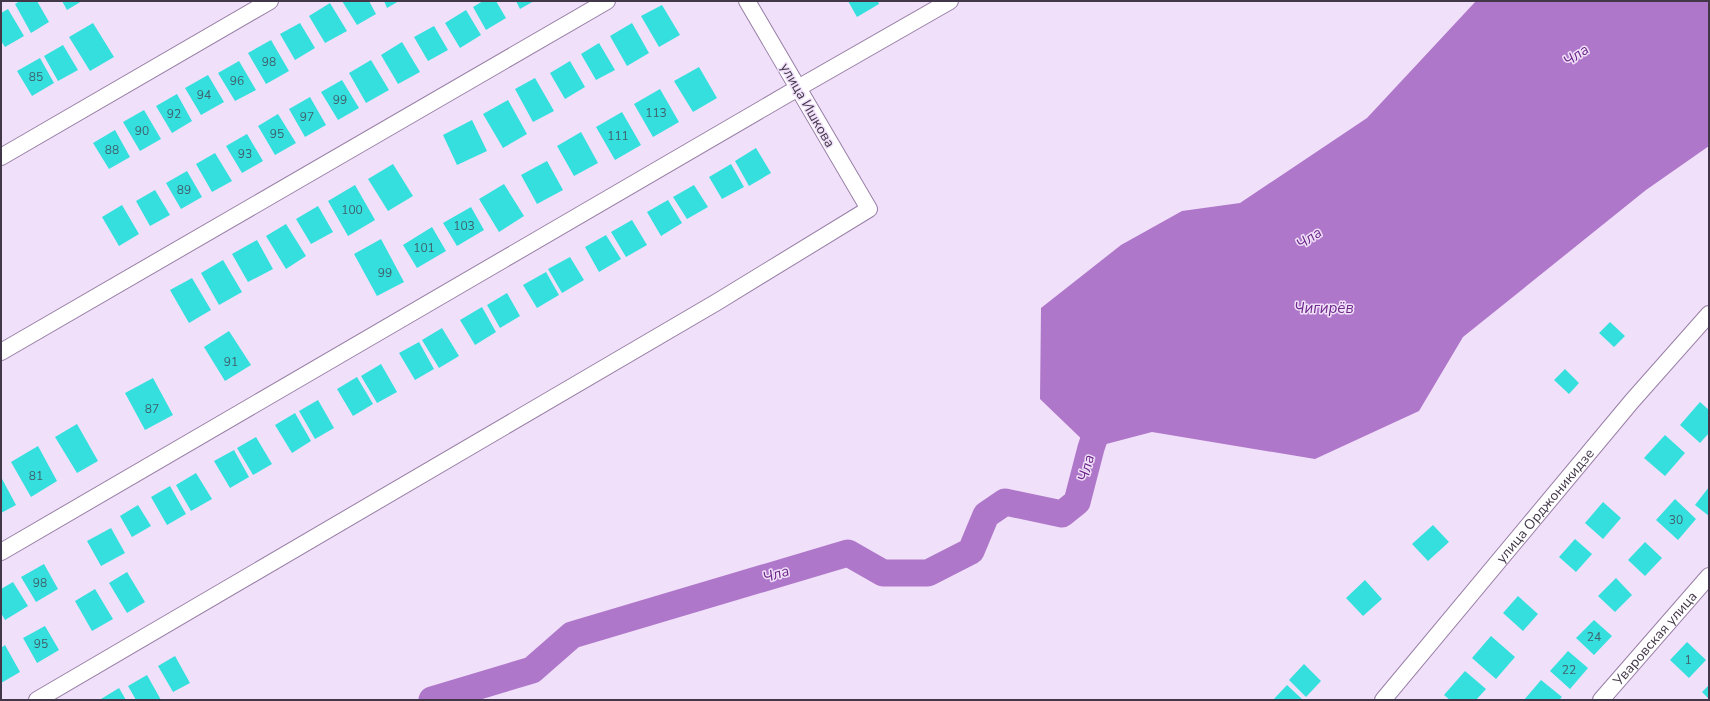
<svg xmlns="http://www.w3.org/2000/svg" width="1710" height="701" font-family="'Nunito Sans',sans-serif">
  <rect width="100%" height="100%" fill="#f1e0fa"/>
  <path fill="#ae77c9" d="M 1476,1 L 1709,1 L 1709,146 L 1646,190 L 1463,337 L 1419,411 L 1315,459 L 1152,432 L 1091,448 L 1040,399 L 1041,308 L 1121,245 L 1182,211 L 1240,203 L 1367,118 Z"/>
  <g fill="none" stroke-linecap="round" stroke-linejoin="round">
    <path stroke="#ae77c9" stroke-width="27" d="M 432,700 L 532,670 L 572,635 L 848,553 L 883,573 L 928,573 L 971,551 L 986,515 L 1005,502 L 1062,514 L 1077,502 L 1091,448 L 1103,412"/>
  </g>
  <path fill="#35dfdd" d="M 20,1 L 37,1 L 49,22 L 31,33 L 15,4 Z
    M 62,1 L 82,1 L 67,10 Z
    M 342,1 L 369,1 L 376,14 L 357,25 Z
    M 384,1 L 399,1 L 387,8 Z
    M 483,1 L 496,1 L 506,18 L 486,30 L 473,7 Z
    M 516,1 L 534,1 L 520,9 Z
    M 848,1 L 878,1 L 879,4 L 857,17 Z
    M 330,3 L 347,31 L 325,43 L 309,16 Z
    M 662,5 L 680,35 L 659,47 L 641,16 Z
    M 8,9 L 24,36 L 5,47 L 1,41 L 1,13 Z
    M 466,10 L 481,35 L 460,48 L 445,23 Z
    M 93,23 L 114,57 L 90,71 L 69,37 Z
    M 300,23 L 315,48 L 295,60 L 280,34 Z
    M 632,23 L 649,53 L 627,66 L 610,36 Z
    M 434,26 L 448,50 L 428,61 L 414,37 Z
    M 271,40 L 289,71 L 266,84 L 248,53 Z
    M 402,42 L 420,72 L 398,84 L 381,55 Z
    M 599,43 L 615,70 L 596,80 L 581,54 Z
    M 63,45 L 78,70 L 58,81 L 44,56 Z
    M 40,58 L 54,83 L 32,96 L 17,71 Z
    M 371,60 L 389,90 L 366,103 L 349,73 Z
    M 239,61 L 256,90 L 235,101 L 218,73 Z
    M 570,61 L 585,87 L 565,99 L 550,73 Z
    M 699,67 L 717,98 L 693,112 L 674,81 Z
    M 208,75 L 224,102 L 201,115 L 185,88 Z
    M 535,78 L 554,111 L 533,122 L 515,89 Z
    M 342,80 L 359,108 L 338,120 L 321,92 Z
    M 660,89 L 679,122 L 653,137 L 634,104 Z
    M 177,94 L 192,121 L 172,133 L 156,106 Z
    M 310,97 L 326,125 L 305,137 L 289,109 Z
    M 508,100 L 527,134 L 503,148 L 483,114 Z
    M 144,110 L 161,139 L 140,151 L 123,122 Z
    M 622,112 L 641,145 L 615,160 L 596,127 Z
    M 278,114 L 296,143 L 275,155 L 258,126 Z
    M 472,120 L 487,151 L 457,165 L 443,135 Z
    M 115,130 L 130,157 L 109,169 L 93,143 Z
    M 581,132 L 598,163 L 574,176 L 557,146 Z
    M 247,134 L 263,161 L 242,173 L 226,146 Z
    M 756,148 L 771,173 L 749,186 L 735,161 Z
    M 215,153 L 232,181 L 212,192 L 196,164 Z
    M 547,161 L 563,190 L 537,204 L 521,175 Z
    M 393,164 L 413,196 L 388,211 L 368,179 Z
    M 731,164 L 744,187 L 722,199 L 709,177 Z
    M 187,171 L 202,197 L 181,209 L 166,183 Z
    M 504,184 L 524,216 L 499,232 L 479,199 Z
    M 355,185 L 375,220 L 348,236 L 328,201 Z
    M 694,185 L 708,207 L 687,219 L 673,197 Z
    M 155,190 L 170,215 L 150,226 L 136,201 Z
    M 668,200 L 682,223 L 661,236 L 647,212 Z
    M 122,205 L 139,234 L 119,246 L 102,217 Z
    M 318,206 L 333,232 L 311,244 L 296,219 Z
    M 471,207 L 484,230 L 457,246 L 443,223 Z
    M 632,220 L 647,245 L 626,257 L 611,232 Z
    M 286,224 L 306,256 L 286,269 L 266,236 Z
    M 432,227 L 446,251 L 417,268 L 403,245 Z
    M 606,235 L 621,259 L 599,272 L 585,247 Z
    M 381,239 L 404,282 L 377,296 L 354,254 Z
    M 257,240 L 273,269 L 248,282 L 232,254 Z
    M 570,257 L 584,280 L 562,293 L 548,269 Z
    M 223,260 L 242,292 L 219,305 L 201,273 Z
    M 546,272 L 559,295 L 537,308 L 523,285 Z
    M 192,278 L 211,310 L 189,323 L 170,290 Z
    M 507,293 L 520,316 L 500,328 L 487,305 Z
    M 482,307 L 496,332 L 475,345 L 460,320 Z
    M 1610,322 L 1625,336 L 1614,347 L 1599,333 Z
    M 442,328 L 459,356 L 439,368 L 422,340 Z
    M 229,331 L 251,365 L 225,381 L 204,347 Z
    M 419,342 L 434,369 L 415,380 L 399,353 Z
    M 381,364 L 397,392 L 377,403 L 361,376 Z
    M 1565,369 L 1579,383 L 1569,394 L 1554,380 Z
    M 357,377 L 373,404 L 353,416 L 337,389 Z
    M 153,378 L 173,415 L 145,430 L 125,393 Z
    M 318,400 L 334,428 L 315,439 L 299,411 Z
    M 1700,402 L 1709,410 L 1709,433 L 1700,443 L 1680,425 Z
    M 295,413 L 311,441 L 292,453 L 275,425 Z
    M 77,424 L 98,461 L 77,473 L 55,437 Z
    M 1665,435 L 1685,453 L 1665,476 L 1644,458 Z
    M 256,437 L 272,464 L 253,475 L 237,448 Z
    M 38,446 L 57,481 L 31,497 L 11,462 Z
    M 234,450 L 249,477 L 230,488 L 214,461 Z
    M 196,473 L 212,499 L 191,511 L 176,485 Z
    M 1,477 L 16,505 L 1,513 Z
    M 170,486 L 186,514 L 167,525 L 151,497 Z
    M 1709,487 L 1709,516 L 1695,505 Z
    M 1675,499 L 1696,519 L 1678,540 L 1656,520 Z
    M 1603,502 L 1621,518 L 1603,539 L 1585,523 Z
    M 138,505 L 151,526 L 132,537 L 120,516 Z
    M 1433,525 L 1449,542 L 1428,561 L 1412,544 Z
    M 111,528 L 125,553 L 101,566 L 87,541 Z
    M 1575,539 L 1592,554 L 1576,572 L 1559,557 Z
    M 1645,542 L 1662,558 L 1645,576 L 1628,560 Z
    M 44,564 L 58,589 L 36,602 L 21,577 Z
    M 127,572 L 145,602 L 127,613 L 109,583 Z
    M 1616,578 L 1632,595 L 1615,612 L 1598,596 Z
    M 1365,580 L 1382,599 L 1363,616 L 1346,598 Z
    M 13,582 L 28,606 L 5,620 L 1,613 L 1,589 Z
    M 95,589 L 113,619 L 92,631 L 75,601 Z
    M 1518,596 L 1538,614 L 1523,631 L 1503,613 Z
    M 1594,620 L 1612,636 L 1594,655 L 1576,638 Z
    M 45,626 L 59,650 L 37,663 L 23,638 Z
    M 1491,636 L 1515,657 L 1496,679 L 1472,658 Z
    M 1687,642 L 1706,660 L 1689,678 L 1670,660 Z
    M 5,645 L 20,672 L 1,683 L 1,648 Z
    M 1568,651 L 1588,668 L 1570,689 L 1550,671 Z
    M 175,656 L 190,683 L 173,692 L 158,666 Z
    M 1304,664 L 1321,681 L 1306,697 L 1289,680 Z
    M 1465,671 L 1486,689 L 1476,700 L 1450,700 L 1444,695 Z
    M 147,675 L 161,700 L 136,700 L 128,686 Z
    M 1541,680 L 1562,697 L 1559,700 L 1524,700 Z
    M 1287,685 L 1303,700 L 1273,700 Z
    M 1709,685 L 1709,699 L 1702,692 Z
    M 119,688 L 126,700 L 102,700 L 101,699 Z"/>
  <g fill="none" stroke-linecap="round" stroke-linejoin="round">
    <defs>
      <g id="minor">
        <path d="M 1,157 L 270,1"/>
        <path d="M 1,352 L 607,1"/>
        <path d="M 1,552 L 798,88 L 950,1"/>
        <path d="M 37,700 L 717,302 L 869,209 L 747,1"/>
        <path id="s1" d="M 1383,700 L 1632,401 L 1709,314"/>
        <path id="s2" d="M 1601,700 L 1709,576"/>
      </g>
    </defs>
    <use href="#minor" stroke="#987fa6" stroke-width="18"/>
    <use href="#minor" stroke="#fff" stroke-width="16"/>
  </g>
  <g text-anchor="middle" stroke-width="3" stroke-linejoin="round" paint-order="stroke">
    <g font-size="12" fill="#3f616d">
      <text x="269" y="66">98</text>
      <text x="36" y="81">85</text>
      <text x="237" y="85">96</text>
      <text x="204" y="99">94</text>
      <text x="340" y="104">99</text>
      <text x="656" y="117">113</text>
      <text x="174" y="118">92</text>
      <text x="307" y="121">97</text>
      <text x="142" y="135">90</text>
      <text x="277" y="138">95</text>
      <text x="618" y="140">111</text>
      <text x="112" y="154">88</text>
      <text x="245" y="158">93</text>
      <text x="184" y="194">89</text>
      <text x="352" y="214">100</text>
      <text x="464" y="230">103</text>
      <text x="424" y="252">101</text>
      <text x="385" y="277">99</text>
      <text x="231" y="366">91</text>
      <text x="152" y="413">87</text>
      <text x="36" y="480">81</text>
      <text x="1676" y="524">30</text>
      <text x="40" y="587">98</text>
      <text x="1594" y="641">24</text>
      <text x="41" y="648">95</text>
      <text x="1688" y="664">1</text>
      <text x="1569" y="674">22</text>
    </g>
    <g font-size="14" fill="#423748" stroke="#f1e0fa">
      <text transform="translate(808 105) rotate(60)" y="5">улица Ишкова</text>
      <text dy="5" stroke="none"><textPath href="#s1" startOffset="253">улица Орджоникидзе</textPath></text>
      <text dy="5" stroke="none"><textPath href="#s2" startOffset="82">Уваровская улица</textPath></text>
    </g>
    <g font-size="15" font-style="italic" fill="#6c2789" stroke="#f1e0fa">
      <text transform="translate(1576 55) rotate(-34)" y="5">Чла</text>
      <text transform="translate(1309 238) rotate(-34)" y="5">Чла</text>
      <text x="1324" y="313">Чигирёв</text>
      <text transform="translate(1086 468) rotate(-76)" y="5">Чла</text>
      <text transform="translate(776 574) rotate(-17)" y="5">Чла</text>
    </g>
  </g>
  <rect width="1710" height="701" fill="none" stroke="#423748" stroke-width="4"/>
</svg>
